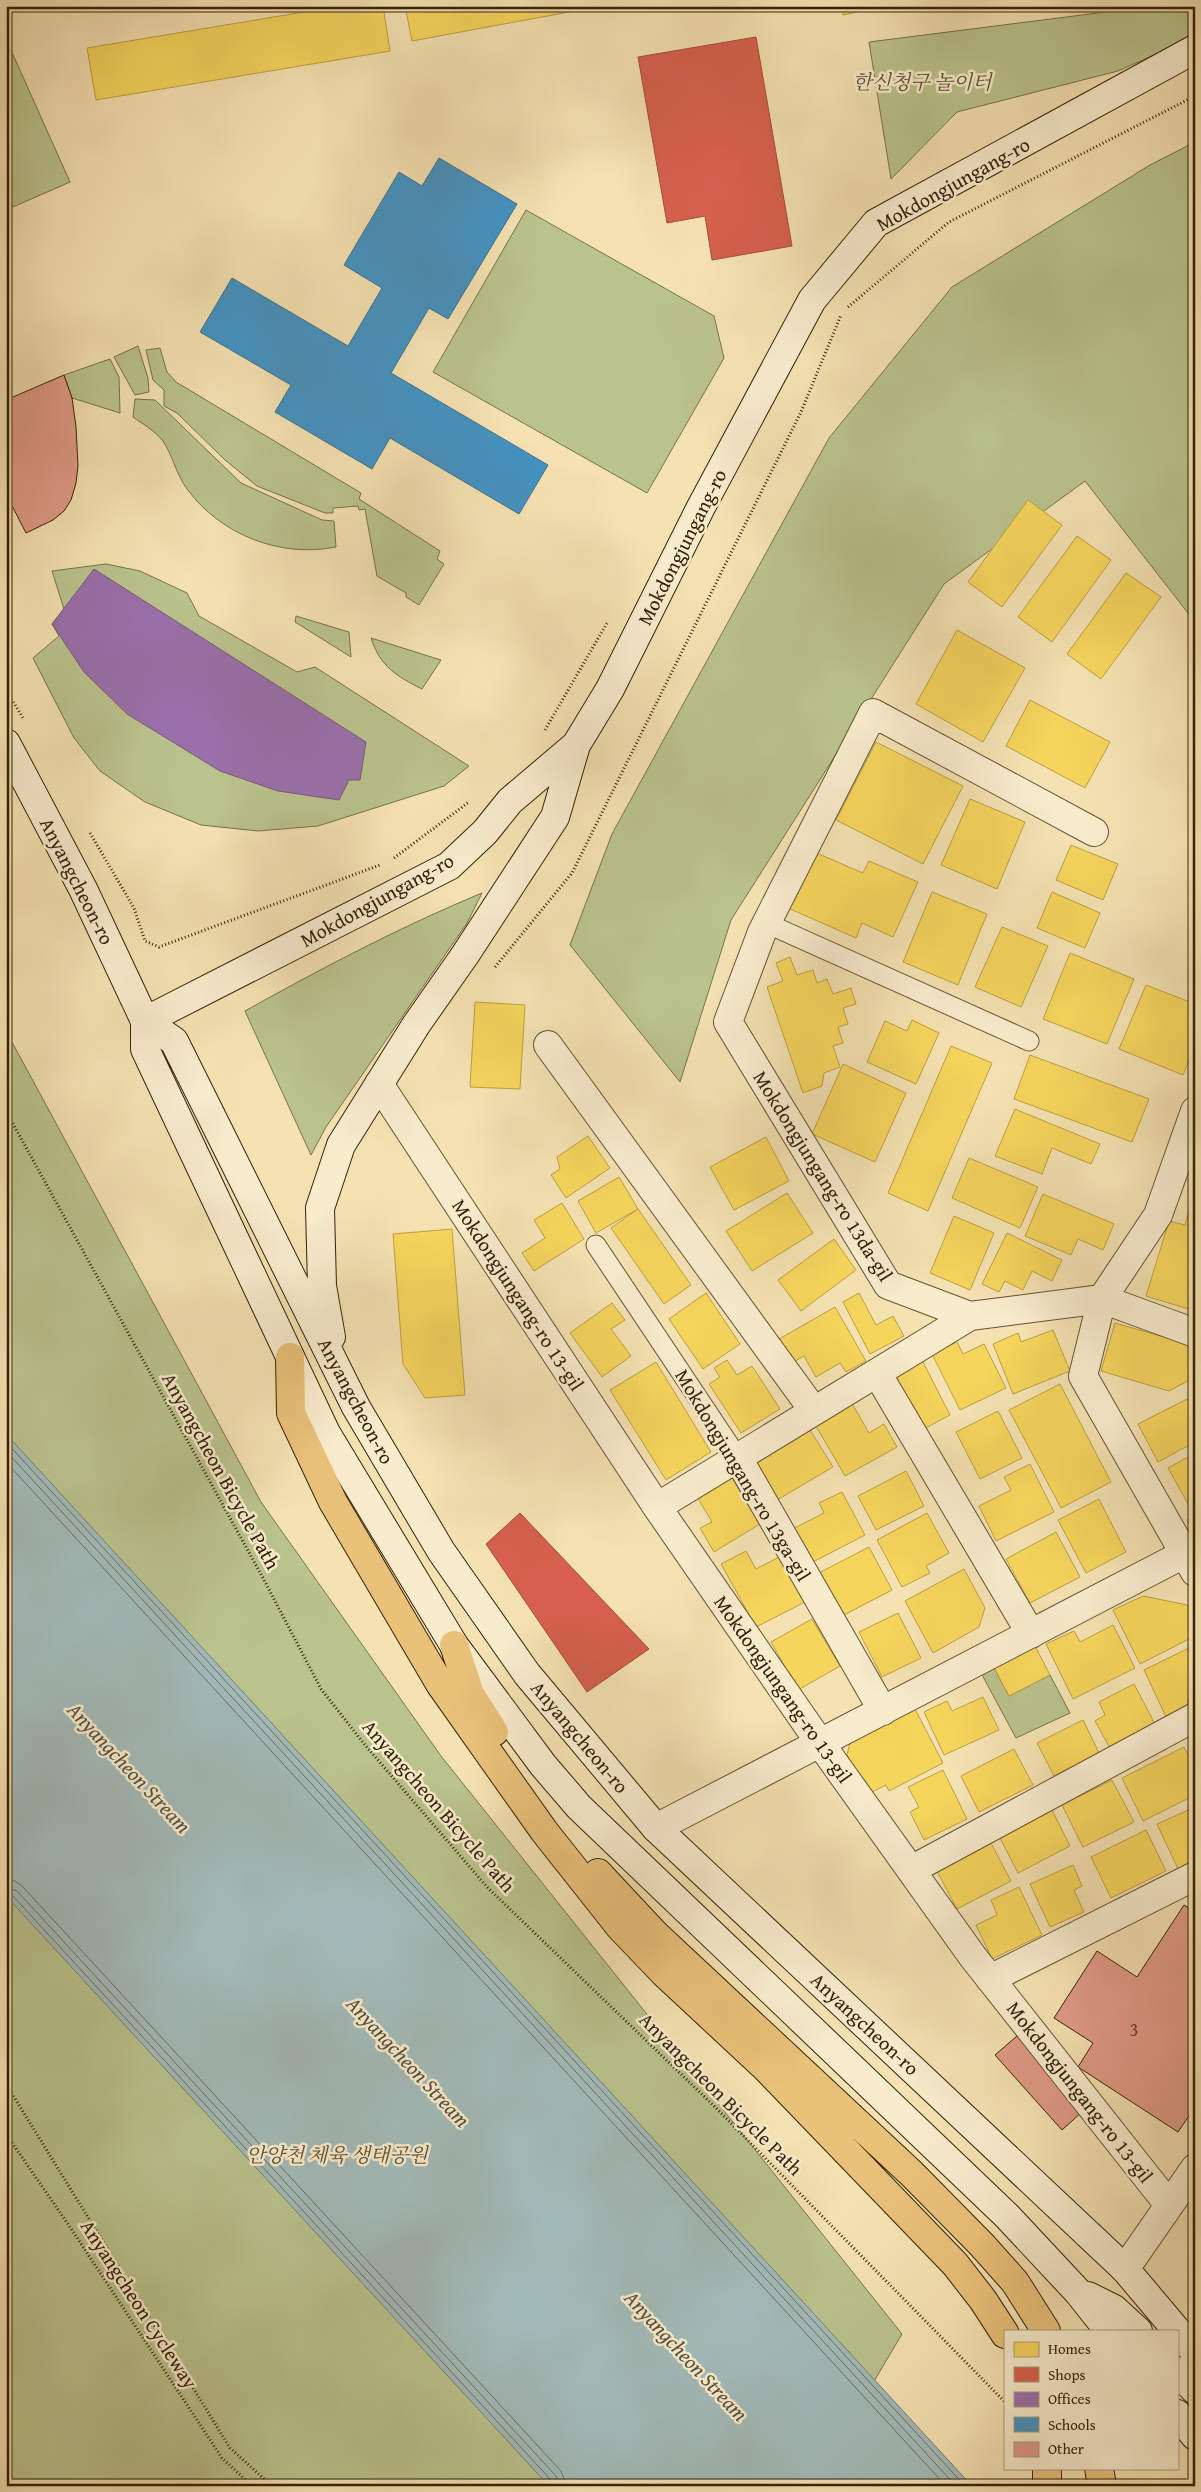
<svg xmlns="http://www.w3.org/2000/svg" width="1201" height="2492" font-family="'Gentium Book Plus','Noto Serif KR',serif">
  <rect width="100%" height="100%" fill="#f5e2b2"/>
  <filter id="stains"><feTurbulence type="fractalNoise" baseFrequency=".004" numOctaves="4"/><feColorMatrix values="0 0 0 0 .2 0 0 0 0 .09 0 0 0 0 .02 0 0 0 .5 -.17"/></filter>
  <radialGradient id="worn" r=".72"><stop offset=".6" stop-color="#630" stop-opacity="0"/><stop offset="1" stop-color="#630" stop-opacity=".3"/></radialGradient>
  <path fill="#bac38d" stroke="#78724b" d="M 1153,6 L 1195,6 L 1195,37 L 1118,71 L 957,112 L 891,179 L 869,42 Z
    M 6,39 L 70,182 L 6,210 Z
    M 1195,142 L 1195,622 L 1085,481 L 944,584 L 731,920 L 680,1082 L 570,945 L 612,834 L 829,438 L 952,287 L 1150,165 Z
    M 526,210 L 714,316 L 724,358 L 647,493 L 433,372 Z
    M 138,346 L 148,378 L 149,392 L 135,395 L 114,357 Z
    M 160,348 L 167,372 L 176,382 L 361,493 L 359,499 L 440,551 L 437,559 L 444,564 L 419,605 L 406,597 L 406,593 L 377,576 L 365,509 L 359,510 L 358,506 L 333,508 L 333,513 L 325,513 L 257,486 L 225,460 L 177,413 L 164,406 L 164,390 L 153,380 L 146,350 Z
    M 110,359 L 119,377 L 120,413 L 72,398 L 64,375 Z
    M 135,399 L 155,400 L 241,483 L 322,520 L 334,521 L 336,547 C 280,558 221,535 187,489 C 176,474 173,456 163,441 C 155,431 143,424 133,417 Z
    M 106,564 L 140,571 L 187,593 L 199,616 L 297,672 L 315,667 L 469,766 L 444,786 L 318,826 L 258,831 L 201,825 L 145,802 L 100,771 L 74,738 L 33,658 L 59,636 L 52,624 L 64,609 L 52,571 Z
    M 296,616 L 349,632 L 351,657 L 295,622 Z
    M 371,638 L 441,660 L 422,689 C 396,676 380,666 371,638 Z
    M 482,893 L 467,923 L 326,1127 L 311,1155 L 245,1011 C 322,968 400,927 482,893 Z
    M 6,1031 L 261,1502 L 441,1756 L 902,2334 L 812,2486 L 6,2486 Z
    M 993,1666 L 1009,1696 L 1050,1675 L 1070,1713 L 1016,1738 L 981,1673 Z
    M 1195,2230 L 1195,2286 L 1189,2278 L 1190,2237 Z"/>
  <path fill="#a2bab8" stroke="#767d72" d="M 6,1434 L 972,2486 L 549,2486 L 6,1896 Z"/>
  <path fill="#f6d55c" stroke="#bc9f43" d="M 340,6 L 383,6 L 390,51 L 96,100 L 87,48 Z
    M 405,6 L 596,6 L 596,7 L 412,41 Z
    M 842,6 L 887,6 L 843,15 Z
    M 1028,500 L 1062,525 L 1002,607 L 968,582 Z
    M 1077,536 L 1111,560 L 1052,642 L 1018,617 Z
    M 1126,573 L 1161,597 L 1101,679 L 1067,654 Z
    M 957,630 L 1025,668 L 983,742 L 916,704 Z
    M 1030,700 L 1110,742 L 1085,788 L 1006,746 Z
    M 876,742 L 963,786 L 923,864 L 836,820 Z
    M 970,799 L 1025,822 L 997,889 L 941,865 Z
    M 1071,845 L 1118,864 L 1103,900 L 1056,880 Z
    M 814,852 L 863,873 L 869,861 L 918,882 L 893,937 L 862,923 L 856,938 L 788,908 Z
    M 932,892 L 987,914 L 958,985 L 903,962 Z
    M 1052,892 L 1100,913 L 1085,948 L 1037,928 Z
    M 1002,927 L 1048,946 L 1021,1007 L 975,987 Z
    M 1070,953 L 1134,979 L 1107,1044 L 1043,1019 Z
    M 790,957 L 797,975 L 813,970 L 817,983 L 827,979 L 833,994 L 851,988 L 856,1004 L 843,1008 L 848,1024 L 838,1027 L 843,1043 L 833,1046 L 840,1067 L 824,1073 L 822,1086 L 803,1093 L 767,987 L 783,981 L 776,963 Z
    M 1146,985 L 1195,1004 L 1195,1047 L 1183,1075 L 1119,1049 Z
    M 475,1002 L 525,1005 L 520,1089 L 470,1087 Z
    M 912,1020 L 939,1033 L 916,1084 L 867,1062 L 885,1021 L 907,1031 Z
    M 951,1046 L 992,1063 L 928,1211 L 888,1193 Z
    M 1030,1055 L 1149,1099 L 1132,1142 L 1014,1099 Z
    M 843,1064 L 906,1093 L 875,1162 L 812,1134 Z
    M 1015,1109 L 1100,1144 L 1091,1164 L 1052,1148 L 1042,1174 L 995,1156 Z
    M 588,1136 L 610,1168 L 566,1198 L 551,1175 L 560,1169 L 557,1157 Z
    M 766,1137 L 789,1181 L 734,1210 L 710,1167 Z
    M 969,1158 L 1038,1187 L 1020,1228 L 952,1198 Z
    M 619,1177 L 638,1209 L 596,1233 L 578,1201 Z
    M 787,1193 L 813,1233 L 752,1271 L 726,1231 Z
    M 1043,1194 L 1114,1224 L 1103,1250 L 1078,1239 L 1071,1255 L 1025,1236 Z
    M 562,1203 L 584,1239 L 534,1271 L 522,1253 L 545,1238 L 534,1220 Z
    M 638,1209 L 691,1285 L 664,1304 L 611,1228 Z
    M 1189,1209 L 1195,1211 L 1195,1311 L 1146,1296 L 1169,1221 L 1185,1225 Z
    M 954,1216 L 994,1233 L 970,1290 L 930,1273 Z
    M 452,1229 L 465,1395 L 425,1398 L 403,1364 L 393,1234 Z
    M 1007,1233 L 1062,1260 L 1052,1281 L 1032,1271 L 1023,1290 L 1005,1281 L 999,1292 L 982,1284 Z
    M 834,1239 L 856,1270 L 801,1311 L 778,1280 Z
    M 706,1293 L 740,1344 L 703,1369 L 669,1319 Z
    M 859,1293 L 876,1325 L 893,1316 L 904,1336 L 870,1354 L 843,1302 Z
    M 612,1303 L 625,1320 L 611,1329 L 631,1356 L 602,1377 L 570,1333 Z
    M 835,1307 L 866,1361 L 846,1372 L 840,1363 L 816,1377 L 804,1356 L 788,1365 L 774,1342 Z
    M 1115,1323 L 1195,1346 L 1195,1377 L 1169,1391 L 1101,1371 Z
    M 1053,1330 L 1070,1371 L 1013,1394 L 993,1344 L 1018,1333 L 1021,1342 Z
    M 957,1342 L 963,1354 L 984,1344 L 1006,1388 L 960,1410 L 932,1354 Z
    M 727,1360 L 737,1375 L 752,1366 L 780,1409 L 741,1433 L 709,1384 L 720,1377 L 714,1368 Z
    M 922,1360 L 950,1415 L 918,1432 L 890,1376 Z
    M 656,1362 L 711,1452 L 666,1480 L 610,1390 Z
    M 1060,1384 L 1111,1482 L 1061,1508 L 1009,1410 Z
    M 1195,1395 L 1195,1442 L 1158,1462 L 1138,1424 Z
    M 850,1400 L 869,1433 L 884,1424 L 897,1447 L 845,1476 L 813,1421 Z
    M 998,1411 L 1022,1458 L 980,1479 L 956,1432 Z
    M 809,1428 L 833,1467 L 777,1500 L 754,1461 Z
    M 1195,1453 L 1195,1509 L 1192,1511 L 1168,1468 Z
    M 1030,1464 L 1054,1512 L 996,1541 L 979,1506 L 1011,1490 L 1004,1477 Z
    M 906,1471 L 924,1506 L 876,1530 L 858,1496 Z
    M 730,1475 L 760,1524 L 714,1552 L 700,1528 L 712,1522 L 696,1495 Z
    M 842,1492 L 865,1535 L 809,1564 L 791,1530 L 824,1513 L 819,1503 Z
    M 1099,1499 L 1126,1552 L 1086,1573 L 1058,1520 Z
    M 927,1513 L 949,1553 L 926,1566 L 930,1573 L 902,1587 L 877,1540 Z
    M 1195,1516 L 1195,1535 L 1187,1520 Z
    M 1056,1532 L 1080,1577 L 1030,1603 L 1006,1559 Z
    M 869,1547 L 892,1590 L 842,1616 L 819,1573 Z
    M 746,1551 L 756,1569 L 781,1556 L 805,1602 L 756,1627 L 721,1564 Z
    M 964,1569 L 985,1608 L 979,1627 L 933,1653 L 905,1601 Z
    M 1143,1596 L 1187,1605 L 1195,1621 L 1195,1636 L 1140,1664 L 1113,1610 Z
    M 898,1613 L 921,1658 L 882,1677 L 859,1632 Z
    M 812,1619 L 840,1666 L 798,1690 L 771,1642 Z
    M 1113,1625 L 1135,1668 L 1073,1699 L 1046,1644 L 1074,1631 L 1080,1642 Z
    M 1034,1644 L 1050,1675 L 1009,1696 L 993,1666 Z
    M 1195,1645 L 1195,1697 L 1187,1700 L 1191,1707 L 1167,1719 L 1144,1670 Z
    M 1134,1684 L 1155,1724 L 1110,1748 L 1095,1721 L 1105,1715 L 1099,1702 Z
    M 983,1697 L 999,1730 L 944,1755 L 924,1712 L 947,1701 L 952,1711 Z
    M 915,1709 L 943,1763 L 889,1791 L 886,1785 L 868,1794 L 847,1755 L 850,1742 Z
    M 1083,1720 L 1099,1753 L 1054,1776 L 1037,1743 Z
    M 1184,1747 L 1195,1769 L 1195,1795 L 1143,1821 L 1122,1778 Z
    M 1014,1749 L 1033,1785 L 979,1812 L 961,1776 Z
    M 943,1770 L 967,1819 L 924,1840 L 910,1812 L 919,1807 L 908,1787 Z
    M 1112,1780 L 1134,1822 L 1083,1847 L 1062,1805 Z
    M 1195,1807 L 1195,1861 L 1178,1869 L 1157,1824 Z
    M 1051,1808 L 1070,1846 L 1018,1873 L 998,1834 Z
    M 1146,1830 L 1166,1871 L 1111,1898 L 1091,1857 Z
    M 991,1843 L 1011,1881 L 957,1909 L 937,1871 Z
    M 1073,1865 L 1082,1886 L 1074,1890 L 1084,1912 L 1050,1927 L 1030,1884 Z
    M 1019,1887 L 1042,1935 L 992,1959 L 976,1925 L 997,1915 L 991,1900 Z"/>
  <path fill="#d6604d" stroke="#a64d39" d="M 756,37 L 792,246 L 712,260 L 705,216 L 667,223 L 638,57 Z
    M 520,1513 L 649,1649 L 587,1692 L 486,1544 Z"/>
  <path fill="#9970ab" stroke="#7b597a" d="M 94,569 L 366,742 L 360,780 L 349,780 L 339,800 L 278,791 L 220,771 L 127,714 L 84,672 L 52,624 Z"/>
  <path fill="#4393c3" stroke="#3f718b" d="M 439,158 L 517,204 L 448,319 L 429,308 L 391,373 L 548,465 L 519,514 L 390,438 L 372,469 L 275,412 L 291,385 L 200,332 L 232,278 L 348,346 L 382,288 L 344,265 L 399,172 L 422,186 Z"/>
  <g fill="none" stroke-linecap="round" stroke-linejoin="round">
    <path stroke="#6c6e60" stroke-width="1" d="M 6,1442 L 965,2486
      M 6,1451 L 956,2486
      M 6,1462 L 946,2486
      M 6,1879 L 15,1881 L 22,1886 L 561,2471 L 567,2486
      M 6,1887 L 17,1891 L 556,2476 L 559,2486
      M 6,1893 L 12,1895 L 551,2480 L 553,2486"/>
  </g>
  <path fill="#e19b88" stroke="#352209" d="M 64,375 L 72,398 L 76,427 L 78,466 L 76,483 L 71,500 L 64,511 L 53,520 L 26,533 L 6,494 L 6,400 Z
    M 1184,1905 L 1195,1912 L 1195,2107 L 1178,2132 L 1078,2067 L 1093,2043 L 1054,2018 L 1097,1951 L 1137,1977 Z
    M 1017,2036 L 1083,2111 L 1062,2130 L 995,2055 Z"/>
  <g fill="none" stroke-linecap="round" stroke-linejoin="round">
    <defs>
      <path id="service" d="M 766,923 L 1029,1041
        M 596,1245 L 738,1458"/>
      <path id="minor" d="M 1094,832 L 873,713 L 762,932 L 728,1022 L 888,1285 L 970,1316 L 1102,1299 L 1195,1333
        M 548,1045 L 814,1411
        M 379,1084 L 657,1507 L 820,1743 L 973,1957 L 1169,2205
        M 1195,1111 L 1158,1215 L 1102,1299 L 1083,1376 L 1195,1572
        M 877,1373 L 1031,1634
        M 738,1458 L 883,1711
        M 657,1507 L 970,1316
        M 656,1828 L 1184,1554
        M 911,1870 L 1195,1717
        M 990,1979 L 1195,1876
        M 1125,2269 L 1195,2168"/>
      <path id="secondary" d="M 6,743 L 83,889 L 145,1021 L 145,1049 L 326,1433 L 454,1645 L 543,1765 L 579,1807 L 1007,2216 L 1078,2292 L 1109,2331
        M 145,1021 L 174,1041 L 356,1407 L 441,1551 L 527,1674 L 656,1828 L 1125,2269 L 1195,2352
        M 145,1021 L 449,866 L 485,832 L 510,801 L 576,745 L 610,689 L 701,507 L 812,300 L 876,223 L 1195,49
        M 331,1337 L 322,1286 L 320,1208 L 341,1145 L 416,1025 L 465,955 L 555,817 L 576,745
        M 1088,2296 L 1114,2309 L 1138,2331
        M 1177,2371 L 1195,2390
        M 1177,2414 L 1195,2436"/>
      <path id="primary" d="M 290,1357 L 291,1413 L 333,1502 L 440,1684 L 544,1831 L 620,1927 L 664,1973 L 766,2068 L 955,2264 L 983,2300 L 1005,2334
        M 454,1645 L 470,1694 L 494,1732
        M 598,1873 L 655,1934 L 912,2174 L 982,2245 L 1015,2282 L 1046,2331
        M 1099,2468 L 1102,2486
        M 1047,2486 L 1047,2468"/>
    </defs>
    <use href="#service" stroke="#655233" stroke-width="21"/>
    <use href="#minor" stroke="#655233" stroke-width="30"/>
    <use href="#secondary" stroke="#352209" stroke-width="30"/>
    <use href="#primary" stroke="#352209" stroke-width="30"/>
    <path stroke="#352209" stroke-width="3" stroke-dasharray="1 2.5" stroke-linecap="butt" d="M 848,307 L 949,222 L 1195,96
      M 6,690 L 23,718
      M 545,730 L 607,623
      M 90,833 L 134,908 L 145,941 L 159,947 L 380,865
      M 394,858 L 469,802
      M 495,967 L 572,873 L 801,412 L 841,315
      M 6,1111 L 263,1578 L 321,1689 L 365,1745 L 487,1887 L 714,2106 L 1005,2402
      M 6,2084 L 230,2448 L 272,2486
      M 6,2134 L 70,2227 L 222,2458 L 252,2486"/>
    <use href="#service" stroke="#f8eccd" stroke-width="19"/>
    <use href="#minor" stroke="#f8eccd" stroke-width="28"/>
    <use href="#secondary" stroke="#f8eccd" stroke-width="28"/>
    <use href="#primary" stroke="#eac179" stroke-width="28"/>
  </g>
  <g text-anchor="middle" stroke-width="5" stroke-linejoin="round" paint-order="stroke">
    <g font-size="18" fill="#604029">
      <text x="1134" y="2036">3</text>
    </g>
    <g font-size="20" font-style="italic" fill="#5d5231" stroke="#f8eccd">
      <text x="922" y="89">한신청구 놀이터</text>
      <text x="337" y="2162">안양천 체육 생태공원</text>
    </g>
    <g font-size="20" fill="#352209" stroke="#f8eccd">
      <text transform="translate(953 184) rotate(-29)" y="7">Mokdongjungang-ro</text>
      <text transform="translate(682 547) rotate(-63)" y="7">Mokdongjungang-ro</text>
      <text transform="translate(77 881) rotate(63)" y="7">Anyangcheon-ro</text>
      <text transform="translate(377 900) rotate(-29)" y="7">Mokdongjungang-ro</text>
      <text transform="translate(823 1176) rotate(58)" y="7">Mokdongjungang-ro 13da-gil</text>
      <text transform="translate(518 1295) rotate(57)" y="7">Mokdongjungang-ro 13-gil</text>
      <text transform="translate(356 1401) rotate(62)" y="7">Anyangcheon-ro</text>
      <text transform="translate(221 1471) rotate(61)" y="7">Anyangcheon Bicycle Path</text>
      <text transform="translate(743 1475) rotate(59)" y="7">Mokdongjungang-ro 13ga-gil</text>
      <text transform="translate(783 1689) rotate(55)" y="7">Mokdongjungang-ro 13-gil</text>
      <text transform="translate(580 1737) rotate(50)" y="7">Anyangcheon-ro</text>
      <text transform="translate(439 1806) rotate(49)" y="7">Anyangcheon Bicycle Path</text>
      <text transform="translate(865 2024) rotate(43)" y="7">Anyangcheon-ro</text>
      <text transform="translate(1080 2092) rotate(52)" y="7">Mokdongjungang-ro 13-gil</text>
      <text transform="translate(721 2094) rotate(45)" y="7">Anyangcheon Bicycle Path</text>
      <text transform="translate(139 2304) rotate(57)" y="7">Anyangcheon Cycleway</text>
    </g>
    <g font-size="21" font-style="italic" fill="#56503e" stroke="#f8eccd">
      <text transform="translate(129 1768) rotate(47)" y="7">Anyangcheon Stream</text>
      <text transform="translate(408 2062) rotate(47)" y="7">Anyangcheon Stream</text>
      <text transform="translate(686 2356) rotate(47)" y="7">Anyangcheon Stream</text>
    </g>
  </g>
  <rect width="1201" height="2492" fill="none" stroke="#f5e2b2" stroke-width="25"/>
  <rect x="8" y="8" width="1186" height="2477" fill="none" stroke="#352209" stroke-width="2.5"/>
  <rect x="12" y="12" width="1176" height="2467" fill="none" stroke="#352209"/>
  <rect x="1004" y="2330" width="175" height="140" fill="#f8eccd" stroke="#aa9b7f"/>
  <rect x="1014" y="2342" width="25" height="15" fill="#f6d55c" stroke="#aa9b7f"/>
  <text x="1048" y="2354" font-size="15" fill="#352209">Homes</text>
  <rect x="1014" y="2367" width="25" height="15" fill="#d6604d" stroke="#aa9b7f"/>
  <text x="1048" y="2380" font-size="15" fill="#352209">Shops</text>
  <rect x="1014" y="2392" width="25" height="15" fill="#9970ab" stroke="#aa9b7f"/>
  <text x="1048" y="2404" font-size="15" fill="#352209">Offices</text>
  <rect x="1014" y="2417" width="25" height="15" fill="#4393c3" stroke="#aa9b7f"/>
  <text x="1048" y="2430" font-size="15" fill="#352209">Schools</text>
  <rect x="1014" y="2442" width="25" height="15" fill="#e19b88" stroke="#aa9b7f"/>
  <text x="1048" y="2454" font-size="15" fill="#352209">Other</text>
  <rect width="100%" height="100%" filter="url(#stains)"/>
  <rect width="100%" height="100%" fill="url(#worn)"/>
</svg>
